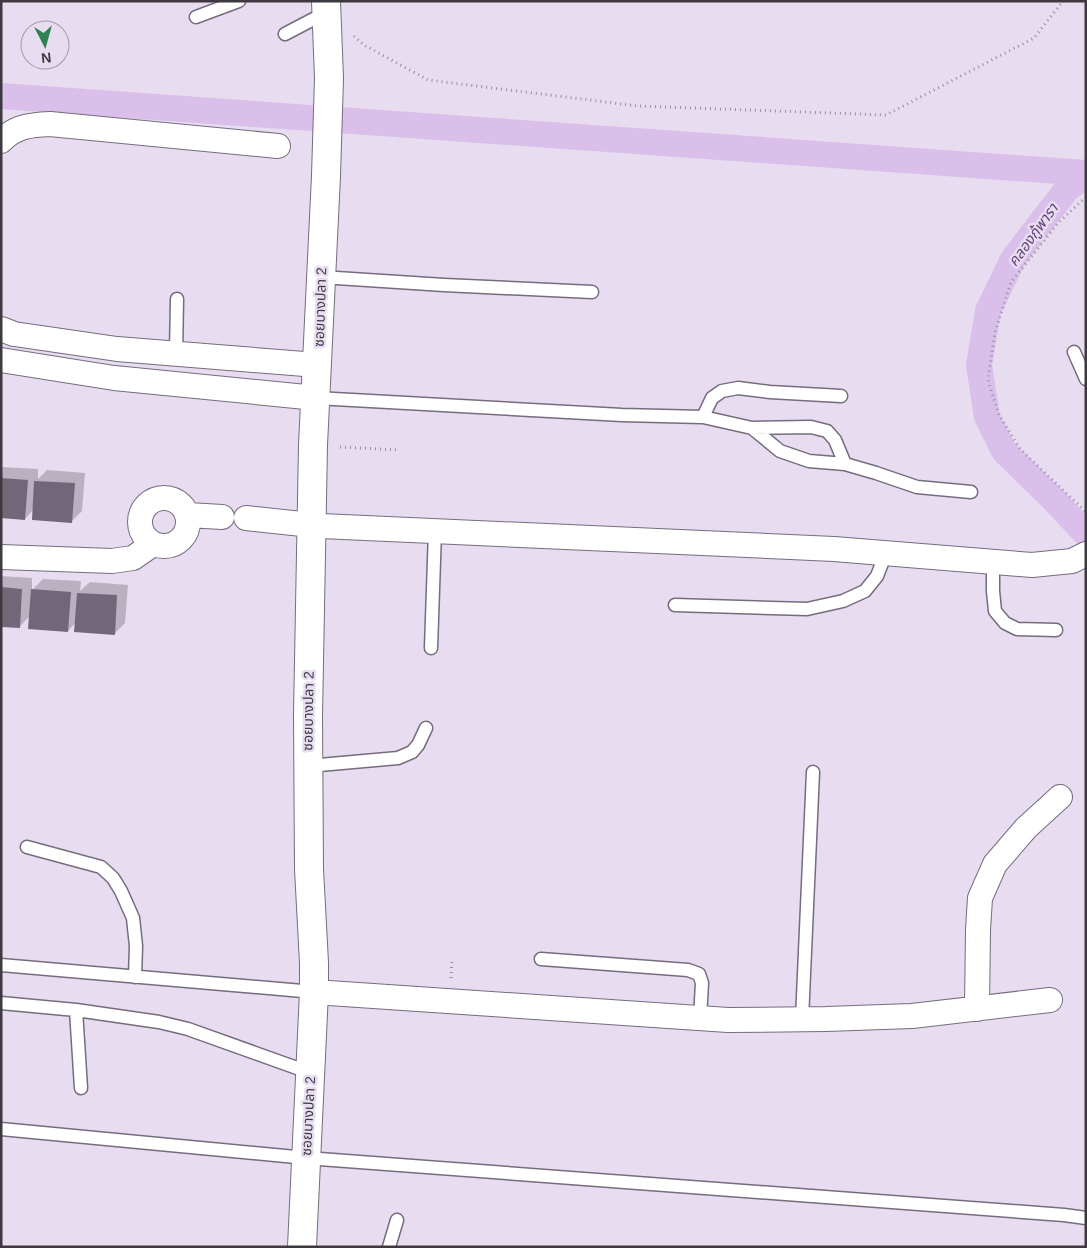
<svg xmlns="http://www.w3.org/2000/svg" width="1087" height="1248" font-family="Helvetica,'Noto Sans Thai',sans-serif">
  <rect width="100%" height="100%" fill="#e8ddf0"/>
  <path fill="#0003" d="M 1,467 L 38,469 L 38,479 L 47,470 L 85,473 L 82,511 L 71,522 L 34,509 L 25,519 L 1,517 Z
    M 1,576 L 32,578 L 32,590 L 43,579 L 81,581 L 80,591 L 90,582 L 128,585 L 125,623 L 114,634 L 76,622 L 68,631 L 30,616 L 19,627 L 1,626 Z"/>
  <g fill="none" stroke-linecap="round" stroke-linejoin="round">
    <path stroke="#d9bfea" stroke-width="26" d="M 1,96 L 1086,173
      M 1086,175 L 1067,189 L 1013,259 L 988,311 L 979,365 L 987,417 L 1004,451 L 1055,501 L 1086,534"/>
  </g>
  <path fill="#716778" d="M 1,478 L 28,480 L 25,520 L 1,518 Z
    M 34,481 L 75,483 L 72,523 L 32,520 Z
    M 1,587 L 22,589 L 20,628 L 1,627 Z
    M 31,589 L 71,592 L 68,632 L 28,629 Z
    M 77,593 L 117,595 L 115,635 L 74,632 Z"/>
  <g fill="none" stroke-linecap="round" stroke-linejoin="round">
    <defs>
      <path id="service" d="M 196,17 L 239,1
        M 285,34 L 327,12
        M 321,277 L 444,285 L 592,292
        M 1074,352 L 1086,379
        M 176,354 L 177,299
        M 316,398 L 622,415 L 703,417 L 752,428 L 780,451 L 809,461 L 845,464 L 876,473 L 917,487 L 971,492
        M 703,417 L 712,398 L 722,391 L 738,388 L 770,392 L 841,396
        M 752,428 L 811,427 L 827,431 L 835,440 L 845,464
        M 993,561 L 993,591 L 995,611 L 1005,623 L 1017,629 L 1056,630
        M 675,605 L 807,609 L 843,601 L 865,591 L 877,576 L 886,553
        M 431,648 L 435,531
        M 308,766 L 398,758 L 412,752 L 418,745 L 426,728
        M 27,847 L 101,867 L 113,878 L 121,891 L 133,918 L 136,946 L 135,977
        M 541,959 L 688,970 L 699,974 L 702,983 L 700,1018
        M 1,965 L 314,992
        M 1,1003 L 76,1010
        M 802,1019 L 813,772
        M 81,1088 L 76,1010 L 159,1022 L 188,1029 L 311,1073
        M 1,1129 L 306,1158 L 1064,1215 L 1086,1218
        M 389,1247 L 397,1220"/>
      <path id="minor" d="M 1,141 C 16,126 30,125 50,124 L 278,146
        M 1,329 L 14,334 L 117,349 L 317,365
        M 1,360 L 114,378 L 316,398
        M140 522a24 24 0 1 1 48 0a24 24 0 1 1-48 0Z
        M 188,515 L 222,517
        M 246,518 L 321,526 L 834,549 L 1032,565 L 1072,561 L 1086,554
        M 1,557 L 112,561 L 133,558 L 153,544
        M 314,992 L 728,1020 L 826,1019 L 912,1016 L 1050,1000
        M 977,1009 L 978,930 L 980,898 L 995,864 L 1026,828 L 1060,797"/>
      <path id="tertiary" d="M 302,1247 L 314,992 L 314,963 L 309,869 L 308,716 L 313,445 L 326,176 L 329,78 L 326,1"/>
    </defs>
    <use href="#service" stroke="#766c7d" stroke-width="15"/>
    <use href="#minor" stroke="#766c7d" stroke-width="26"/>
    <use href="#tertiary" stroke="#766c7d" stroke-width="30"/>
    <path stroke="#978f9d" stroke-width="3" stroke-dasharray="1 4" stroke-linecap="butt" d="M 354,36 L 364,45 L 428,80 L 638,106 L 886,115 L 1034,38 L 1063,1 L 1065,1
      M 1086,197 L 1059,222 L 1011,282 L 995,332 L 988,380 L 999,415 L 1020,449 L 1086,512
      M 340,447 L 399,450
      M 451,978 L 452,961"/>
    <use href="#service" stroke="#fff" stroke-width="12"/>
    <use href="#minor" stroke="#fff" stroke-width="24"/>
    <use href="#tertiary" stroke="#fff" stroke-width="28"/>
  </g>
  <g text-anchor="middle" stroke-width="5" stroke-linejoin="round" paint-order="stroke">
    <g font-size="14" fill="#3e3941" stroke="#e8ddf0">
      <text transform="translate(320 307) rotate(-88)" y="5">ซอยบางปลา 2</text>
      <text transform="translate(308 711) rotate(-89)" y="5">ซอยบางปลา 2</text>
      <text transform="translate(308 1116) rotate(-87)" y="5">ซอยบางปลา 2</text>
    </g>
    <g font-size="15" font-style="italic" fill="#65447a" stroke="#e8ddf0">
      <text transform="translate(1033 235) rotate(-54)" y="5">คลองกู้พารา</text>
    </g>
  </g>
  <rect width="1087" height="1248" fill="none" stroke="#3e3941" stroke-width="5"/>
  <g transform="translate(45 45) rotate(174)"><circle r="24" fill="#e8ddf0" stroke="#a49baa"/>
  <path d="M0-4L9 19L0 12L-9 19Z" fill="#308152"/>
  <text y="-8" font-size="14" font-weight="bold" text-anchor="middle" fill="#3e3941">N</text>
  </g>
</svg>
